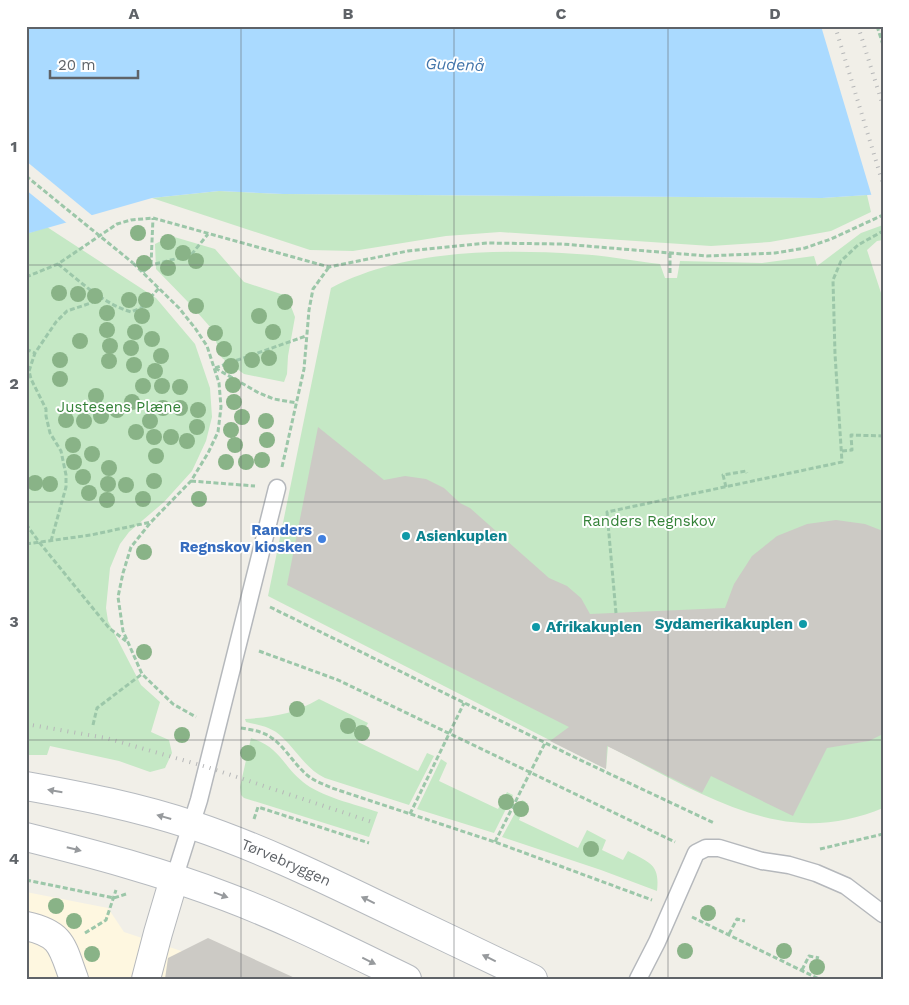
<svg xmlns="http://www.w3.org/2000/svg" width="909" height="1005" font-family="'Work Sans',sans-serif">
  <rect width="100%" height="100%" fill="#f1efe8"/>
  <path fill="#fef7e0" d="M 26,892 L 108,908 L 124,932 L 266,979 L 26,979 Z"/>
  <path fill="#c5e8c5" d="M 219,191 L 283,194 L 822,198 L 867,195 L 871,212 L 831,231 L 770,242 L 711,246 L 500,232 L 446,236 L 353,251 L 310,250 L 152,198 Z
    M 883,225 L 883,240 L 877,241 L 867,250 L 883,299 L 883,808 C 850,822 813,827 778,820 C 722,810 659,772 608,746 L 606,769 L 268,596 L 331,288 C 402,250 497,249 577,254 C 604,255 632,261 660,264 L 665,278 L 677,278 L 680,261 L 762,263 L 814,256 L 817,266 L 861,233 Z
    M 47,227 L 156,298 L 195,344 L 210,388 L 212,417 L 206,441 L 192,471 L 164,502 L 129,532 L 120,544 L 110,568 L 106,608 L 108,621 L 141,685 L 160,702 L 151,732 L 169,740 L 172,753 L 165,768 L 150,772 L 119,761 L 50,746 L 47,755 L 26,755 L 26,234 Z
    M 171,236 L 215,249 L 244,282 L 287,296 L 295,317 L 288,356 L 287,374 L 284,382 L 244,374 L 222,358 L 211,328 L 189,303 L 156,269 L 155,244 Z
    M 319,699 L 368,723 L 358,742 L 418,771 L 427,753 L 434,756 L 409,805 L 325,778 C 306,769 297,751 282,737 C 272,727 259,725 246,722 L 245,719 C 274,717 294,714 319,699 Z
    M 251,738 C 281,748 281,764 303,782 C 319,796 357,805 378,812 L 369,837 L 244,798 L 241,795 L 240,787 Z
    M 441,759 L 447,763 L 439,781 L 498,809 L 507,792 L 513,795 L 494,833 L 417,809 Z
    M 522,800 L 526,802 L 519,820 L 578,848 L 587,830 L 606,840 L 602,850 L 623,860 L 628,851 C 650,863 660,864 657,891 L 601,870 L 502,837 Z"/>
  <path fill="#aadaff" d="M 26,26 L 883,26 L 883,194 L 822,198 L 283,194 L 219,191 L 152,198 L 26,234 Z"/>
  <path fill="#f1efe8" d="M 821,26 L 881,26 L 883,32 L 883,196 L 872,197 Z
    M 26,161 L 94,217 L 68,224 L 26,190 Z"/>
  <path fill="#cccac5" d="M 318,427 L 384,480 L 405,476 L 426,479 L 444,488 L 460,503 L 470,508 L 549,578 L 567,586 L 581,598 L 590,614 L 725,608 L 734,584 L 752,556 L 777,536 L 807,524 L 836,520 L 865,524 L 883,531 L 883,734 L 869,741 L 827,748 L 793,816 L 711,776 L 702,793 L 607,746 L 606,769 L 550,741 L 569,727 L 287,585 Z
    M 208,938 L 297,979 L 165,979 L 168,958 Z"/>
  <g fill="none" stroke-linecap="round" stroke-linejoin="round">
    <defs>
      <path id="service" d="M 174,879 L 199,800 L 277,488
        M 638,979 L 657,942 L 696,853 L 706,848 L 719,848 L 762,861 L 789,865 L 816,873 L 846,886 L 883,914"/>
      <path id="minor" d="M 26,926 C 63,934 62,947 74,979
        M 146,979 L 158,933 L 174,879"/>
      <g id="secondary">
        <path id="s1" d="M 26,786 C 82,796 138,807 192,825 C 255,846 316,875 376,904 C 428,929 481,954 533,979"/>
        <path d="M 26,837 C 94,854 162,872 227,897 C 288,920 347,950 407,979"/>
      </g>
    </defs>
    <use href="#service" stroke="#b5b8bc" stroke-width="19"/>
    <use href="#minor" stroke="#b5b8bc" stroke-width="30"/>
    <use href="#secondary" stroke="#b6babf" stroke-width="30"/>
    <path stroke="#9cc7a9" stroke-width="3" stroke-dasharray="5 2.5" stroke-linecap="butt" d="M 877,26 L 883,45
      M 133,263 L 179,308 L 195,328 L 207,346 L 219,383 L 221,407 L 218,432 L 208,453 L 191,481 L 151,522 L 131,547 L 123,573 L 118,597 L 123,631 L 142,674 L 173,704 L 196,717
      M 58,264 C 81,282 102,303 131,312 L 141,308 L 159,288
      M 151,265 L 153,218
      M 143,272 L 151,265 L 191,255 L 208,234
      M 670,273 L 670,253
      M 26,277 L 58,264 L 117,224 L 131,220 L 153,218 L 329,267 L 408,251 L 487,243 L 562,244 L 707,256 L 775,253 L 805,248 L 831,239 L 883,215
      M 26,349 L 35,353
      M 215,368 L 306,336
      M 215,368 L 259,393 L 274,399 L 297,403
      M 842,451 L 852,450 L 851,435 L 883,436
      M 282,467 L 304,369 L 309,310 L 313,289 L 329,267
      M 191,481 L 255,486
      M 726,487 L 723,475 L 746,471 L 747,473
      M 26,524 L 39,542 L 109,628 L 126,641
      M 51,541 L 66,487 L 66,475 L 61,451 L 50,433 L 46,416 L 46,409 L 31,379 L 29,371 L 35,353 L 56,322 L 67,311 L 91,303 L 99,296
      M 26,544 L 91,535 L 151,522
      M 270,607 L 576,758 L 714,823
      M 616,613 L 607,512 L 842,462 L 835,354 L 833,280 L 841,261 L 858,245 L 883,231
      M 259,651 L 338,680 L 675,842
      M 93,725 L 97,708 L 142,674
      M 241,728 C 247,729 254,730 260,732 C 283,739 292,765 311,778 C 317,782 325,785 332,788 L 495,842 L 652,900
      M 410,814 L 464,703
      M 254,819 L 258,807 L 369,843
      M 495,842 L 545,743
      M 820,849 L 883,834
      M 26,880 L 114,898 L 126,894
      M 692,917 L 819,979
      M 85,933 L 106,920 L 116,890
      M 729,934 L 737,919 L 745,921
      M 802,970 L 809,956 L 819,958"/>
    <use href="#service" stroke="#fff" stroke-width="16"/>
    <use href="#minor" stroke="#fff" stroke-width="28"/>
    <use href="#secondary" stroke="#fff" stroke-width="28"/>
    <path stroke="#b6b7b8" stroke-width="4" stroke-dasharray="1 6" stroke-linecap="butt" d="M 835,26 L 883,184
      M 858,26 L 883,106
      M 26,724 L 106,738 L 207,767 L 372,822"/>
    <path stroke="#9cc7a9" stroke-width="3" stroke-dasharray="5 2.5" stroke-linecap="butt" d="M 26,176 L 133,263"/>
  </g>
  <g fill="#89b387">
    <circle cx="138" cy="233" r="8"/>
    <circle cx="168" cy="242" r="8"/>
    <circle cx="183" cy="253" r="8"/>
    <circle cx="196" cy="261" r="8"/>
    <circle cx="144" cy="263" r="8"/>
    <circle cx="168" cy="268" r="8"/>
    <circle cx="59" cy="293" r="8"/>
    <circle cx="78" cy="294" r="8"/>
    <circle cx="95" cy="296" r="8"/>
    <circle cx="129" cy="300" r="8"/>
    <circle cx="146" cy="300" r="8"/>
    <circle cx="285" cy="302" r="8"/>
    <circle cx="196" cy="306" r="8"/>
    <circle cx="107" cy="313" r="8"/>
    <circle cx="142" cy="316" r="8"/>
    <circle cx="259" cy="316" r="8"/>
    <circle cx="107" cy="330" r="8"/>
    <circle cx="135" cy="332" r="8"/>
    <circle cx="273" cy="332" r="8"/>
    <circle cx="215" cy="333" r="8"/>
    <circle cx="152" cy="339" r="8"/>
    <circle cx="80" cy="341" r="8"/>
    <circle cx="110" cy="346" r="8"/>
    <circle cx="131" cy="348" r="8"/>
    <circle cx="224" cy="349" r="8"/>
    <circle cx="161" cy="356" r="8"/>
    <circle cx="269" cy="358" r="8"/>
    <circle cx="60" cy="360" r="8"/>
    <circle cx="252" cy="360" r="8"/>
    <circle cx="109" cy="361" r="8"/>
    <circle cx="134" cy="365" r="8"/>
    <circle cx="231" cy="366" r="8"/>
    <circle cx="155" cy="371" r="8"/>
    <circle cx="60" cy="379" r="8"/>
    <circle cx="233" cy="385" r="8"/>
    <circle cx="143" cy="386" r="8"/>
    <circle cx="162" cy="386" r="8"/>
    <circle cx="180" cy="387" r="8"/>
    <circle cx="96" cy="396" r="8"/>
    <circle cx="132" cy="402" r="8"/>
    <circle cx="234" cy="402" r="8"/>
    <circle cx="163" cy="408" r="8"/>
    <circle cx="180" cy="408" r="8"/>
    <circle cx="117" cy="410" r="8"/>
    <circle cx="198" cy="410" r="8"/>
    <circle cx="101" cy="416" r="8"/>
    <circle cx="242" cy="417" r="8"/>
    <circle cx="66" cy="420" r="8"/>
    <circle cx="84" cy="421" r="8"/>
    <circle cx="150" cy="421" r="8"/>
    <circle cx="266" cy="421" r="8"/>
    <circle cx="197" cy="427" r="8"/>
    <circle cx="231" cy="430" r="8"/>
    <circle cx="136" cy="432" r="8"/>
    <circle cx="154" cy="437" r="8"/>
    <circle cx="171" cy="437" r="8"/>
    <circle cx="267" cy="440" r="8"/>
    <circle cx="187" cy="441" r="8"/>
    <circle cx="73" cy="445" r="8"/>
    <circle cx="235" cy="445" r="8"/>
    <circle cx="92" cy="454" r="8"/>
    <circle cx="156" cy="456" r="8"/>
    <circle cx="262" cy="460" r="8"/>
    <circle cx="74" cy="462" r="8"/>
    <circle cx="226" cy="462" r="8"/>
    <circle cx="246" cy="462" r="8"/>
    <circle cx="109" cy="468" r="8"/>
    <circle cx="83" cy="477" r="8"/>
    <circle cx="154" cy="481" r="8"/>
    <circle cx="35" cy="483" r="8"/>
    <circle cx="50" cy="484" r="8"/>
    <circle cx="108" cy="484" r="8"/>
    <circle cx="126" cy="485" r="8"/>
    <circle cx="89" cy="493" r="8"/>
    <circle cx="143" cy="499" r="8"/>
    <circle cx="199" cy="499" r="8"/>
    <circle cx="107" cy="500" r="8"/>
    <circle cx="144" cy="552" r="8"/>
    <circle cx="144" cy="652" r="8"/>
    <circle cx="297" cy="709" r="8"/>
    <circle cx="348" cy="726" r="8"/>
    <circle cx="362" cy="733" r="8"/>
    <circle cx="182" cy="735" r="8"/>
    <circle cx="248" cy="753" r="8"/>
    <circle cx="506" cy="802" r="8"/>
    <circle cx="521" cy="809" r="8"/>
    <circle cx="591" cy="849" r="8"/>
    <circle cx="56" cy="906" r="8"/>
    <circle cx="708" cy="913" r="8"/>
    <circle cx="74" cy="921" r="8"/>
    <circle cx="685" cy="951" r="8"/>
    <circle cx="784" cy="951" r="8"/>
    <circle cx="92" cy="954" r="8"/>
    <circle cx="817" cy="967" r="8"/>
  </g>
  <defs><path id="oneway-solid" d="M-6-.8H1V-3.2L6.5 0L1 3.2V.8H-6Z" transform="scale(1.25)"/></defs>
  <g fill="#979a9d">
    <use href="#oneway-solid" transform="translate(55 791) rotate(-170)"/>
    <use href="#oneway-solid" transform="translate(164 817) rotate(-164)"/>
    <use href="#oneway-solid" transform="translate(74 849) rotate(14)"/>
    <use href="#oneway-solid" transform="translate(221 895) rotate(20)"/>
    <use href="#oneway-solid" transform="translate(368 900) rotate(-154)"/>
    <use href="#oneway-solid" transform="translate(489 958) rotate(-154)"/>
    <use href="#oneway-solid" transform="translate(369 961) rotate(26)"/>
  </g>
  <path fill="none" stroke="#5f6368" stroke-width="1" stroke-opacity="0.55" d="M 241,26 L 241,979M 454,26 L 454,979M 668,26 L 668,979M 26,265 L 883,265M 26,502 L 883,502M 26,740 L 883,740"/>
  <g fill="#0f9aa8" stroke="#fff" stroke-width="2">
    <circle cx="406" cy="536" r="5"/>
    <circle cx="803" cy="624" r="5"/>
    <circle cx="536" cy="627" r="5"/>
  </g>
  <circle fill="#3f7fe0" stroke="#fff" stroke-width="2" cx="322" cy="539" r="5"/>
  <g text-anchor="middle" stroke-width="4" stroke-linejoin="round" paint-order="stroke">
    <g font-size="15" fill="#348238" stroke="#fff">
      <text x="119" y="412">Justesens Plæne</text>
      <text x="649" y="526">Randers Regnskov</text>
    </g>
    <g font-size="15" font-weight="bold" fill="#366cbe" stroke="#fff" text-anchor="end">
      <text x="312" y="535">Randers<tspan x="312" dy="17">Regnskov kiosken</tspan></text>
    </g>
    <g font-size="15" font-weight="bold" fill="#0d838f" stroke="#fff" text-anchor="start">
      <text x="416" y="541">Asienkuplen</text>
      <text x="793" y="629" text-anchor="end">Sydamerikakuplen</text>
      <text x="546" y="632">Afrikakuplen</text>
    </g>
    <g font-size="15" fill="#5f6368" stroke="#fff">
      <text dy="5" stroke="none"><textPath href="#s1" startOffset="272">Tørvebryggen</textPath></text>
    </g>
    <g font-size="16" font-style="italic" fill="#4174aa" stroke="#fff">
      <text transform="translate(455 64) rotate(2)" y="6">Gudenå</text>
    </g>
  </g>
  <rect width="909" height="1005" fill="none" stroke="#ffffff" stroke-width="55"/>
  <path d="M50 70v8h88v-8" fill="none" stroke="#5f6368" stroke-width="2.5"/>
  <text x="58" y="70" font-size="15" fill="#5f6368" stroke="#ffffff" stroke-width="4" paint-order="stroke">20 m</text>
  <rect x="28" y="28" width="854" height="950" fill="none" stroke="#5f6368" stroke-width="2"/>
  <g font-size="16" text-anchor="middle" font-weight="bold" fill="#5f6368">
    <text x="134" y="19">A</text>
    <text x="348" y="19">B</text>
    <text x="561" y="19">C</text>
    <text x="775" y="19">D</text>
    <text x="14" y="152">1</text>
    <text x="14" y="389">2</text>
    <text x="14" y="627">3</text>
    <text x="14" y="864">4</text>
  </g>
</svg>
